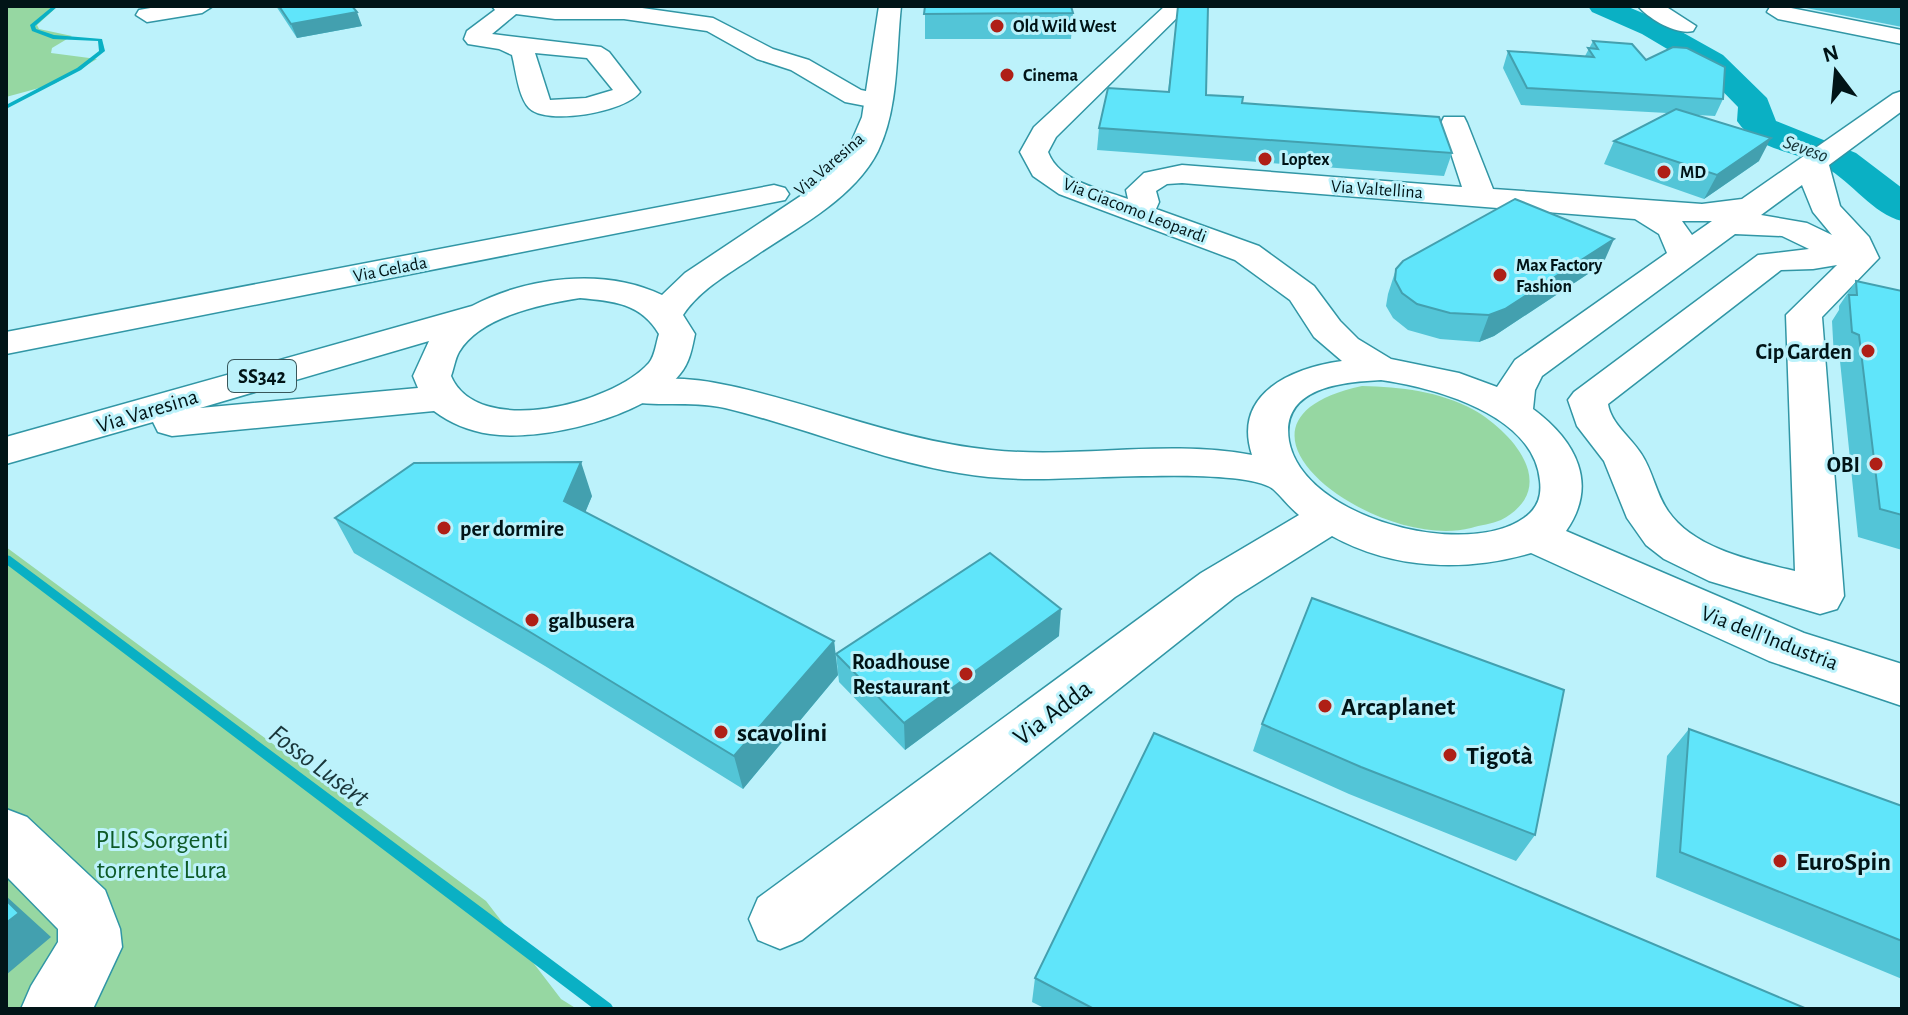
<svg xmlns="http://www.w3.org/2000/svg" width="1908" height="1015" font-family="'Alegreya Sans',sans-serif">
  <rect width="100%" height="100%" fill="#bcf2fb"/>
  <path fill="#96d7a2" d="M 6,6 L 58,6 L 37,25 L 39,29 L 72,36 L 52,48 L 51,53 L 97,59 L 54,84 L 6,97 Z
    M 1362,386 C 1401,387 1439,391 1474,410 C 1514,433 1561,488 1501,520 C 1492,524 1480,525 1471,528 C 1377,552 1196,422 1362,386 Z
    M 6,547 L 486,901 L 561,999 L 577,1009 L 6,1009 Z"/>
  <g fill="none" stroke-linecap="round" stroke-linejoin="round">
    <path fill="#0ab0c4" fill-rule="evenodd" d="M 53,6 L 58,6 L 35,26 L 36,29 L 54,35 L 102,39 L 105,51 L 81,70 L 6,109 L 6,105 L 77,68 L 99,51 L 98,41 L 53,39 L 32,31 L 30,25 Z
      M 6,555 L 10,556 L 611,1004 L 614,1009 L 594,1009 L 6,564 Z"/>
    <path fill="#0ab0c4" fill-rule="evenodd" d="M 1588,6 L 1626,6 L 1664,22 L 1723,55 L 1767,98 L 1776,121 L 1856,153 L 1902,188 L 1902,221 C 1873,214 1852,182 1825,167 C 1795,150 1758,152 1737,121 L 1738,107 L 1701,69 L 1642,34 L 1592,12 Z"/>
    <defs>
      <path id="minor" d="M 162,6 L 213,6 L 202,13 L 147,22 L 136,15 L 139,10 Z
        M 492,6 L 628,6 L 713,18 L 773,49 L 809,60 L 861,90 L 885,95 L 889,100 L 885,105 L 876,108 L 845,102 L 791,70 L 757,59 L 707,31 L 624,19 L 555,19 L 516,14 L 492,34 L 601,47 L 609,52 L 640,92 C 626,112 546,126 529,108 C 518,96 516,70 512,55 L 499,49 L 468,44 L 464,39 L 467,31 L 495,10 ZM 535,53 L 587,58 L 613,90 L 586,98 L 550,100 Z
        M 1165,6 L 1189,6 L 1056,137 L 1048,152 C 1059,182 1101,189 1128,199 L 1126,190 L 1144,173 L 1182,165 L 1462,187 L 1441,123 L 1444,117 L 1464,117 L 1467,123 L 1493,189 L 1702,204 L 1742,199 L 1893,94 L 1902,91 L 1902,111 L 1829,165 L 1840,206 L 1869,237 L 1879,258 L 1822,317 L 1844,596 L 1837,609 L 1820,614 L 1776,601 L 1709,581 L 1664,559 L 1646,545 L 1627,518 L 1604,461 L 1577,426 L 1568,400 L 1574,392 L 1758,255 L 1809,249 L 1782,236 L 1735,234 L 1542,376 L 1535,390 L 1533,409 C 1576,441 1599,484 1566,531 L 1804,633 L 1902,664 L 1902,706 L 1769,661 L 1531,553 C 1465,572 1394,570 1332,536 L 1235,597 L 802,940 L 780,949 L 758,940 L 749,919 L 758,898 L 1201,573 L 1299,515 C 1289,507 1282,497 1273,489 C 1244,466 1076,480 1032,479 C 1007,479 983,477 959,473 C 879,460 804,427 725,408 C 689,400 654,408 622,400 L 617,392 L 622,384 C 658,375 695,378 731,386 C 818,405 901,441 991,450 C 1077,459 1165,439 1252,455 C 1232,393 1292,368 1342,361 L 1314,337 L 1290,300 L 1235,260 L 1059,194 L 1033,176 L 1020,152 L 1034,127 ZM 1182,183 L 1635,219 L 1659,234 L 1667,253 L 1515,360 L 1497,387 L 1459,373 L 1391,359 L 1358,339 L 1340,321 L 1314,286 L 1259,246 L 1156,209 L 1159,202 L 1156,191 L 1167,184 ZM 1802,185 L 1813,212 L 1832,235 L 1807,223 L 1761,215 ZM 1682,221 L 1712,221 L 1692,235 ZM 1837,265 L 1786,315 L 1795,571 C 1753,561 1694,549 1668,511 C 1656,494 1653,472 1642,455 C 1631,437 1611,424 1608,404 L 1781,270 L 1813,269 ZM 1381,380 C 1435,388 1534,414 1540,481 C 1542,497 1537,509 1524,518 C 1465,560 1303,518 1289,441 C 1280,387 1343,382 1381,380 Z
        M 1638,6 L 1665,6 L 1696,26 L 1693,31 C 1676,35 1649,19 1638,6 Z
        M 1781,6 L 1902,30 L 1902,44 L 1778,19 L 1767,12 L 1770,7 Z
        M 774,185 L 785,188 L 789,194 L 785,200 L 6,354 L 6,332 Z
        M 6,809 L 27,817 L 105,890 L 120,929 L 122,947 L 93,1009 L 21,1009 L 31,986 L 58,942 L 58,929 L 6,876 Z"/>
      <path id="major" d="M 879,6 L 901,6 C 896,52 899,108 878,151 C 855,197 800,226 758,254 C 732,272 701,288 683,315 L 695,334 C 692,348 690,362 680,374 C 646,417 542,442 490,434 C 469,431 450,423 434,411 L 172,436 L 158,432 L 153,422 L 6,464 L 6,437 L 472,306 C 527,277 604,267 662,295 L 685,273 L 814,187 L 844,159 L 862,117 ZM 580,298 C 613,301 641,303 659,334 C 656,343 655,356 649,363 C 613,404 478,439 451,376 C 454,368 455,359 459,352 C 480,316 543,304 580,298 ZM 429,341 L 413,376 L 418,388 L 200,408 Z"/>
    </defs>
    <use href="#minor" stroke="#3196a5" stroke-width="3"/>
    <use href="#major" stroke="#3196a5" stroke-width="3"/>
    <use href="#minor" fill="#fff" fill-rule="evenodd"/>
    <use href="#major" fill="#fff" fill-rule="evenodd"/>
  </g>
  <path fill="#53c5d7" d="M 276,6 L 352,6 L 362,26 L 297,38 Z
    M 925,6 L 1073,13 L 1071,39 L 925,39 Z
    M 1178,6 L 1206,95 L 1452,153 L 1444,176 L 1097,150 L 1099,128 L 1168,92 Z
    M 1796,6 L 1902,6 L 1902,27 Z
    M 1593,41 L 1646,60 L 1723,99 L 1715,116 L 1697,115 L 1759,161 L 1704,199 L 1604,164 L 1614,141 L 1667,113 L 1521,105 L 1503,68 L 1508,51 L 1585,56 Z
    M 1603,264 L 1494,336 L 1479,342 L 1440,339 L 1408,330 L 1393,318 L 1386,306 L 1388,294 L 1396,269 Z
    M 1856,281 L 1902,291 L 1902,550 L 1858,537 L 1840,361 L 1834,358 L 1832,321 L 1839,310 L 1839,306 Z
    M 592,496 L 585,512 L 834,641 L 838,675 L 743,789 L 545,666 L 354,553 L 335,518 Z
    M 1059,636 L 905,750 L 839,682 L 836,654 Z
    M 1262,724 L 1535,835 L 1516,861 L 1349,794 L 1253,751 Z
    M 1689,729 L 1902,806 L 1902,979 L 1656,877 L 1667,756 Z
    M 1035,978 L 1807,1009 L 1046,1009 L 1032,1002 Z"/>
  <path fill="#43a0af" d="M 357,12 L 362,26 L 297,38 L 291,24 Z
    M 1771,138 L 1759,161 L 1704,199 L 1717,175 Z
    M 1614,239 L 1603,264 L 1494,336 L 1479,342 L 1489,315 Z
    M 581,462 L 592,496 L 576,535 L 564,501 Z
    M 1061,609 L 1059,636 L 905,750 L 904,723 Z
    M 834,641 L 838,675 L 743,789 L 734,756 Z
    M 6,896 L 51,937 L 6,975 Z"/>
  <path fill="#60e5fa" stroke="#43a0af" stroke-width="2" d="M 279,6 L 352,6 L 357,12 L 291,24 Z
    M 925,6 L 1071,6 L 1073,13 L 924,14 Z
    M 1178,6 L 1208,6 L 1206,95 L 1243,97 L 1242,103 L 1439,117 L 1452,153 L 1099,128 L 1108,88 L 1169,92 Z
    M 1593,41 L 1632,44 L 1646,60 L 1673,47 L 1687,48 L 1725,67 L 1723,99 L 1527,88 L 1508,51 L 1594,57 L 1588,48 L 1598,49 Z
    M 1676,109 L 1771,138 L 1717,175 L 1614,141 Z
    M 1515,199 L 1614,239 L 1505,309 L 1489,315 L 1450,313 L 1417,304 L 1402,293 L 1395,280 L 1396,269 L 1403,261 Z
    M 1856,281 L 1902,291 L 1902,515 L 1880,509 L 1859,335 L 1852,332 L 1849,295 L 1857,295 Z
    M 581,462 L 564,501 L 834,641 L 734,756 L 530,632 L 335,518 L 414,463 Z
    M 990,553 L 1061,609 L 904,723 L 836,654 Z
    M 1312,598 L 1564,690 L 1535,835 L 1361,767 L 1262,724 Z
    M 1689,729 L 1902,806 L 1902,941 L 1680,852 Z
    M 1154,733 L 1807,1009 L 1094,1009 L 1035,978 Z
    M 6,900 L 19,913 L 6,923 Z"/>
  <g fill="#af1f16" stroke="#bcf2fb" stroke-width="3">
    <circle cx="997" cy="26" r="8"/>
    <circle cx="1007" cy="75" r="8"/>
    <circle cx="1265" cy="159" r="8"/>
    <circle cx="1664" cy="172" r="8"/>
    <circle cx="1500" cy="275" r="8"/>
    <circle cx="1868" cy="351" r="8"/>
    <circle cx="1876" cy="464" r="8"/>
    <circle cx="444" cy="528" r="8"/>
    <circle cx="532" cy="620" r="8"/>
    <circle cx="966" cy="674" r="8"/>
    <circle cx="1325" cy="706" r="8"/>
    <circle cx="721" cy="732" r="8"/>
    <circle cx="1450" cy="755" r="8"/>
    <circle cx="1780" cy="861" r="8"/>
  </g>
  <g text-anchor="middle" stroke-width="6" stroke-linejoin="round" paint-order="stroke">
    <g font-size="18" font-weight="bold" fill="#011417" stroke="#bcf2fb" text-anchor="start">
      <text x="1013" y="32">Old Wild West</text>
      <text x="1023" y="81">Cinema</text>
      <text x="1281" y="165">Loptex</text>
      <text x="1680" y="178">MD</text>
      <text x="1516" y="271">Max Factory<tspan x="1516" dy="21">Fashion</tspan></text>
    </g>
    <g font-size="18" fill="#011417" stroke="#bcf2fb">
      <text transform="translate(829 164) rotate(-41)" y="6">Via Varesina</text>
      <text transform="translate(1377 189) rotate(4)" y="6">Via Valtellina</text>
      <text transform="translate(1135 210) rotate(21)" y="6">Via Giacomo Leopardi</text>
      <text transform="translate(390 269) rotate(-11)" y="6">Via Gelada</text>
    </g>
    <g font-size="20" font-style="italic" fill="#19363a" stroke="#bcf2fb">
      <text transform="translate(1806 148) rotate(20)" y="7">Seveso</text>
    </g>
    <rect fill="#bcf2fb" stroke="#39575b" stroke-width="2" x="228" y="360" width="68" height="32" rx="6"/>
    <g font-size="20" font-weight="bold" fill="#011417">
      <text x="262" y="383">SS342</text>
    </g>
    <g font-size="22" font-weight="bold" fill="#011417" stroke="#bcf2fb" text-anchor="end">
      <text x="1852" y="359">Cip Garden</text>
      <text x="1860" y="472">OBI</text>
      <text x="460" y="536" text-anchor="start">per dormire</text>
      <text x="548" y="628" text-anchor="start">galbusera</text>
      <text x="950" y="669">Roadhouse<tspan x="950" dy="25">Restaurant</tspan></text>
    </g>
    <g font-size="22" fill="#011417" stroke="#bcf2fb">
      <text transform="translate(147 410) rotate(-17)" y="8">Via Varesina</text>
      <text transform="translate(1770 637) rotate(21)" y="8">Via dell'Industria</text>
    </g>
    <g font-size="26" font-weight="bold" fill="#011417" stroke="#bcf2fb" text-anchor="start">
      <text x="1341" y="715">Arcaplanet</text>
      <text x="737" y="741">scavolini</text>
      <text x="1466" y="764">Tigotà</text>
      <text x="1796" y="870">EuroSpin</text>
    </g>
    <g font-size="26" fill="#011417" stroke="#bcf2fb">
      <text transform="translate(1052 712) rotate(-37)" y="9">Via Adda</text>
    </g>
    <g font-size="26" fill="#0e5a28" stroke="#bcf2fb">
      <text x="162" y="848">PLIS Sorgenti<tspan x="162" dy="30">torrente Lura</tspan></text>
    </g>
    <g font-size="28" font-style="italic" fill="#19363a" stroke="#bcf2fb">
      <text transform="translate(320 765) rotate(37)" y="10">Fosso Lusèrt</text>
    </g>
  </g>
  <rect width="1908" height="1015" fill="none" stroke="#011417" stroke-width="16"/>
  <g transform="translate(1836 72) rotate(344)" stroke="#bcf2fb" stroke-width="6" paint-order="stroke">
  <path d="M0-6L14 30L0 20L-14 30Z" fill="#011417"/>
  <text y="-12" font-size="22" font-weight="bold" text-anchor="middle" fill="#011417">N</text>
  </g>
</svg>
